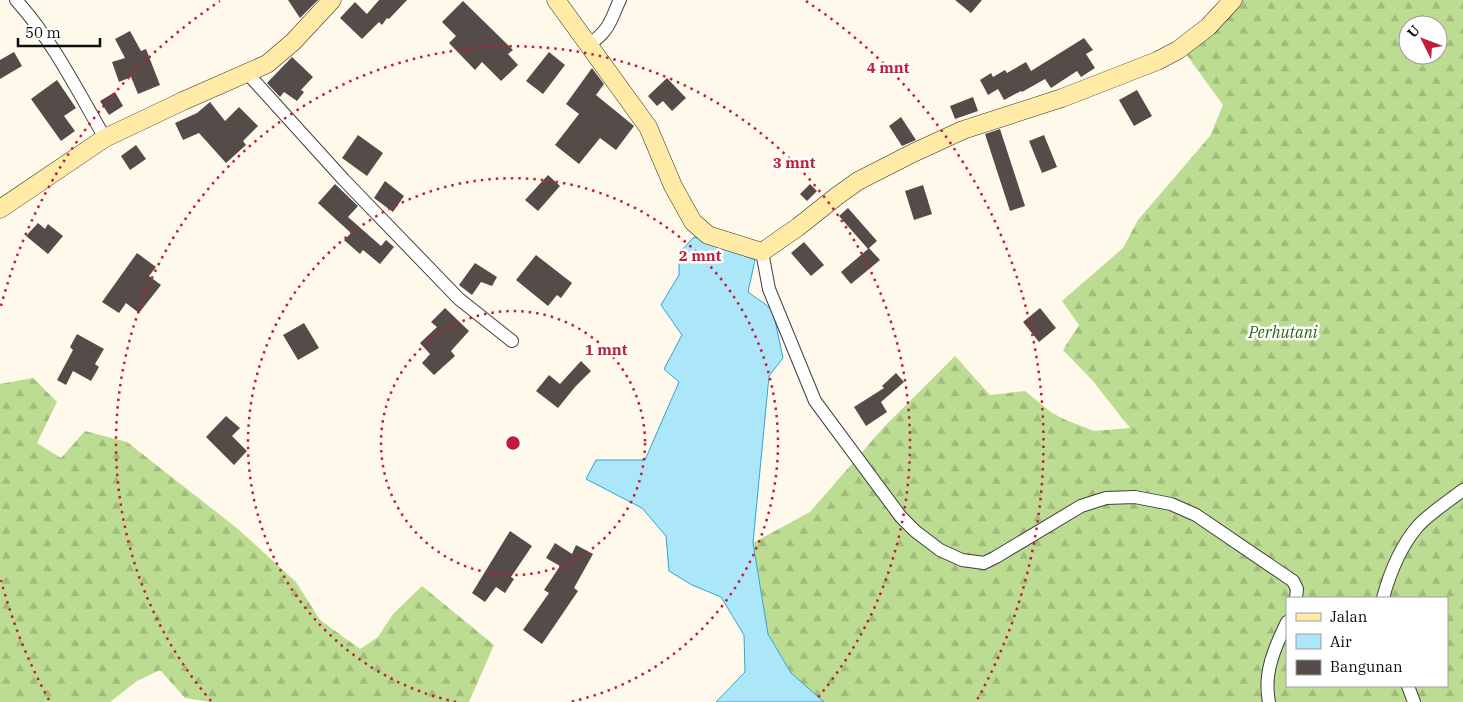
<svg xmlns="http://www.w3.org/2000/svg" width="1463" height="702" font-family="'IBM Plex Serif',serif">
  <defs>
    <pattern id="forest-firs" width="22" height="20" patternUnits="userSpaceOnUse" patternTransform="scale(1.25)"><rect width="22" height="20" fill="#bcdd91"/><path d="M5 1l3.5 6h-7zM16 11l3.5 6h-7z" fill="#a0bc7c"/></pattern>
  </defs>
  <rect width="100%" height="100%" fill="#fff9eb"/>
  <path fill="url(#forest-firs)" fill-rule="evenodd" d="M 1240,0 L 1463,0 L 1463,702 L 824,702 L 791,673 L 768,634 L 753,543 L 810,512 L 883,428 L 955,356 L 990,395 L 1025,391 L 1052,413 L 1068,421 L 1094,431 L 1130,428 L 1092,380 L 1063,350 L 1079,325 L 1062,301 L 1123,248 L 1138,220 L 1210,136 L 1223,105 L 1186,54 ZM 1408,25 L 1438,25 L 1438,55 L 1408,55 ZM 1287,598 L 1447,598 L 1447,686 L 1287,686 Z
    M 33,378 L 57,402 L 37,443 L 61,458 L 85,431 L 127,442 L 238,529 L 296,582 L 320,620 L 360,649 L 378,637 L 393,614 L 422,586 L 494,645 L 469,702 L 211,702 L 185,698 L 160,670 L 137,681 L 110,702 L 0,702 L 0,384 Z"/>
  <path fill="#ace6f9" stroke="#30a6d4" d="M 694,237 L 728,248 L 755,260 L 748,292 L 765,304 L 773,311 L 783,358 L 769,376 L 753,543 L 768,634 L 791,673 L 824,702 L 716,702 L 745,672 L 744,635 L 721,597 L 692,585 L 669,571 L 666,536 L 642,508 L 586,479 L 596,460 L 645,460 L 679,382 L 664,369 L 682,335 L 661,305 L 679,275 L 679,253 Z"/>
  <path fill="#554b48" d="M 288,0 L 318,0 L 300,18 Z
    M 379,0 L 407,0 L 389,19 L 387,18 L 382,25 L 379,22 L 362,39 L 340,18 L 355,2 L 367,14 Z
    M 955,0 L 982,0 L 971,13 Z
    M 463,1 L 513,50 L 508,54 L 518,65 L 501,81 L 482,62 L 475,70 L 449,43 L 456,36 L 442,22 Z
    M 130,31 L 141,51 L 146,49 L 160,85 L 138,94 L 131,77 L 119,82 L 112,62 L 125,58 L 115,39 Z
    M 1084,38 L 1093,50 L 1086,54 L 1095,68 L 1081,77 L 1077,71 L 1051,88 L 1045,79 L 1022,92 L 1021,91 L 1004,100 L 998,89 L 988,95 L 980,80 L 991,73 L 993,77 L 1005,70 L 1007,73 L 1026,62 L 1031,71 Z
    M 14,52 L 22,66 L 0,79 L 0,60 Z
    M 549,52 L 565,65 L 543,94 L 526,81 Z
    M 292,57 L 313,77 L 301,90 L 304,92 L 297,101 L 284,92 L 280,97 L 267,83 Z
    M 592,68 L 604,84 L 596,95 L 634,126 L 616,150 L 600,138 L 579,164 L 555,145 L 579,114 L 566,104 Z
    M 667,78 L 686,98 L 672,111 L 663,101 L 657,106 L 648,96 Z
    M 57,80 L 76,108 L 64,116 L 75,131 L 61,141 L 31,99 Z
    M 1137,90 L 1152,116 L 1134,126 L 1119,100 Z
    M 115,92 L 123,106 L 109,115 L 100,101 Z
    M 973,97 L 978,111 L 955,119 L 950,106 Z
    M 210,102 L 225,121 L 239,107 L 258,126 L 243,141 L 246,145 L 226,163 L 199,133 L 183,140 L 175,123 L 197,113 Z
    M 901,117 L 916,140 L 902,146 L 889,126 Z
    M 1000,129 L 1025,206 L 1010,211 L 985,134 Z
    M 358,135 L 383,153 L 367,176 L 342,158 Z
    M 1044,135 L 1057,167 L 1042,173 L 1029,141 Z
    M 136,145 L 146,159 L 130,170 L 121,156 Z
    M 548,175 L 560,186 L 538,211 L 525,200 Z
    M 385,181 L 404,196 L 393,212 L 374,198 Z
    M 335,184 L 358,206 L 348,217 L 381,246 L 386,240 L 394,247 L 380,264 L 363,250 L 360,254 L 344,240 L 351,233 L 318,203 Z
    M 810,184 L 817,191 L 807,201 L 800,194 Z
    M 923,185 L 932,214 L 914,220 L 905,191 Z
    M 848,208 L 877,241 L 869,248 L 880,260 L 851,284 L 841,272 L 868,249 L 839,216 Z
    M 38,223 L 45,229 L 48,224 L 63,236 L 48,254 L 26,236 Z
    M 804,242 L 824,265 L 811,276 L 791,253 Z
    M 137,253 L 156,267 L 149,276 L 161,285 L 139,313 L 126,303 L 119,313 L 102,302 Z
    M 536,255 L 572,283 L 561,298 L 557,295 L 548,306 L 516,280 Z
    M 475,263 L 497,277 L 492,286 L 481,282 L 472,295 L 459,285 Z
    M 445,308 L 469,331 L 451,351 L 455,356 L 434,375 L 422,363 L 430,354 L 420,343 L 437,327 L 431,322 Z
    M 1040,308 L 1056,328 L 1039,342 L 1023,322 Z
    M 304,323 L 319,348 L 298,360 L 283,335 Z
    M 77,334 L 104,349 L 95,364 L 99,367 L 91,381 L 73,371 L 66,385 L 57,380 L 73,350 L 70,347 Z
    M 581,361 L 591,371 L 575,387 L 558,408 L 536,391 L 549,375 L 560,384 Z
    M 896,373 L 904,382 L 881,402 L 887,412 L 866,426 L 854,407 L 884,388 L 882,386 Z
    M 226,416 L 240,428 L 232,436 L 247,451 L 234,465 L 206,437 Z
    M 510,531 L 532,546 L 511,577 L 514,579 L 505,593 L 496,587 L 485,602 L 472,593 Z
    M 555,543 L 572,554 L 576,545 L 593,554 L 574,588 L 578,591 L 542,644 L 523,630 L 549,593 L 544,590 L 560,566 L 546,558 Z"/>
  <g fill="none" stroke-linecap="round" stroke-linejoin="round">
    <defs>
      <path id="street" d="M 16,0 C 53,41 77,90 105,138
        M 588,46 C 596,39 606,32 610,22 C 614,15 616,7 620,0
        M 248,74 L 344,180 L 459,299 L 512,341
        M 762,252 L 769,289 L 815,401 L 901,517 L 915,531 L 940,550 L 962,560 L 984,563 L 996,557 L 1081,506 L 1106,498 L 1135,497 L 1171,504 L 1196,515 L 1293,581 L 1297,589 L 1296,598
        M 1383,598 C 1390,572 1400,547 1418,526 C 1431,512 1449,501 1463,490
        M 1408,686 L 1414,702
        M 1269,702 C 1263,673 1275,647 1287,622"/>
      <path id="secondary" d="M 556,0 L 648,127 L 673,186 L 693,222 L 708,235 L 762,252 L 798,227 L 837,196 L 858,181 L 913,153 L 963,130 L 1062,98 L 1157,61 L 1178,50 L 1208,27 L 1233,0
        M 0,209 L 105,138 L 183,101 L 267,64 L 293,42 L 332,0"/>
    </defs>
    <use href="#street" stroke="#3f3f3f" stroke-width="14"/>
    <use href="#secondary" stroke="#2e2e2e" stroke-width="19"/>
    <use href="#street" stroke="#fff" stroke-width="12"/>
    <use href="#secondary" stroke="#ffeaa6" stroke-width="18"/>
  </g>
  <g fill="none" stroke="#c21d39" stroke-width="2.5" stroke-dasharray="2.5 5">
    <circle cx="513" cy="443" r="132"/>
    <path d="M456 702A265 265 0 1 1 570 702"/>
    <path d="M211 701A397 397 0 1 1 815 701"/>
    <path d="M49 700A530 530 0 0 1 1 580M1 306A530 530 0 0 1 220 1M806 1A530 530 0 0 1 977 700"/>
  </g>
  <g text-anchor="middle" stroke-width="5" stroke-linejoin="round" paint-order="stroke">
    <g font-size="16" font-style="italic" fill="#336619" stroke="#fff">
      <text x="1283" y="338">Perhutani</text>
    </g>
  </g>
  <circle cx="513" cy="443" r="8" fill="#c21d39" stroke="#fff" stroke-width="2.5"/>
  <g font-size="15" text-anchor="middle" font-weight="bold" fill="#c21d39" stroke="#fff" stroke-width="5" stroke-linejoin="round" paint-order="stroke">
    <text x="888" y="73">4 mnt</text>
    <text x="794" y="168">3 mnt</text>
    <text x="700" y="261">2 mnt</text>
    <text x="606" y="355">1 mnt</text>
  </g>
  <rect x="1286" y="597" width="162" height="90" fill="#ffffff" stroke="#9e9e9e"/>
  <rect x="1296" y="613" width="25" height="8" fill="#ffeaa6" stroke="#9e9e9e"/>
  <text x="1330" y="622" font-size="15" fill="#0c0c0c">Jalan</text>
  <rect x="1296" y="634" width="25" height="15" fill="#ace6f9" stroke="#9e9e9e"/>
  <text x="1330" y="647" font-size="15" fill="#0c0c0c">Air</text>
  <rect x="1296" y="660" width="25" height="15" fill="#554b48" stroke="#9e9e9e"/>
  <text x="1330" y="672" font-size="15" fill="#0c0c0c">Bangunan</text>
  <g transform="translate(1423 40) rotate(312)"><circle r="24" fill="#ffffff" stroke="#9e9e9e"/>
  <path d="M0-4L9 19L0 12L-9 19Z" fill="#c21d39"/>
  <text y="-8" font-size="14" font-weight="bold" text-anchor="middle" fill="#0c0c0c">U</text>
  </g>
  <path d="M18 38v8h82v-8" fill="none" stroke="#0c0c0c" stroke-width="2.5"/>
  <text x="25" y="38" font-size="15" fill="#0c0c0c" stroke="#ffffff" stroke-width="4" paint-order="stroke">50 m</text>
</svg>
